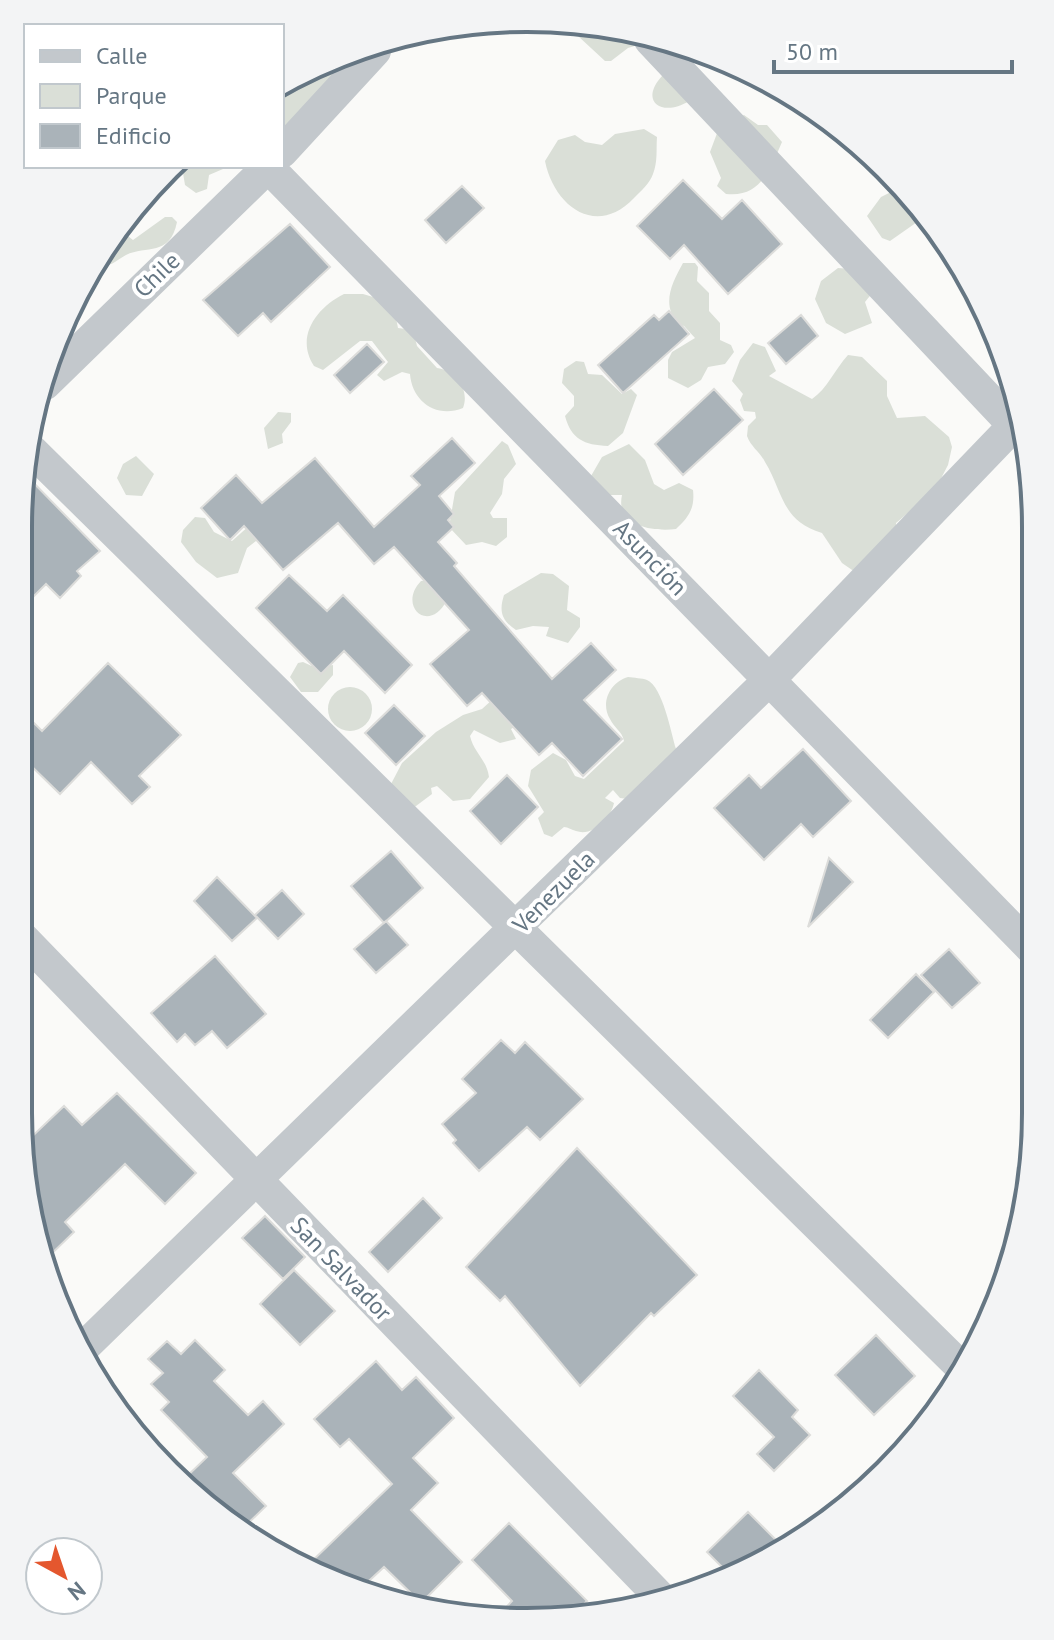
<svg xmlns="http://www.w3.org/2000/svg" width="1054" height="1640" font-family="'PT Sans',sans-serif">
  <rect width="100%" height="100%" fill="#fafaf8"/>
  <path fill="#dadfd7" d="M 580,30 L 654,40 L 628,48 L 611,61 L 605,61 L 578,36 Z
    M 388,47 L 282,150 L 282,86 L 301,71 Z
    M 664,74 L 689,101 C 662,118 637,101 664,74 Z
    M 744,115 L 758,125 L 767,125 L 782,142 C 770,169 761,198 726,194 L 717,186 L 721,178 L 710,152 L 719,128 Z
    M 644,129 L 657,137 C 656,150 658,161 653,174 C 650,183 641,191 634,198 C 596,238 554,206 545,161 L 558,140 L 575,135 L 585,142 L 602,145 L 615,134 Z
    M 187,166 L 230,166 L 209,175 L 207,189 L 196,193 L 185,185 L 183,173 Z
    M 897,189 L 920,220 L 890,241 L 882,238 L 867,216 L 881,197 Z
    M 165,217 L 172,217 L 177,222 C 170,257 146,245 126,255 C 115,261 108,270 96,263 L 119,229 L 133,240 Z
    M 683,263 L 695,263 L 698,267 L 697,281 L 709,293 L 709,311 L 720,323 L 720,340 L 731,345 L 734,352 L 725,364 L 708,367 L 701,380 L 688,388 L 668,378 L 668,360 L 672,352 L 695,338 L 684,326 L 678,324 C 661,304 672,283 683,263 Z
    M 838,268 L 852,269 L 873,292 L 865,302 L 872,323 L 845,334 L 826,323 L 815,299 L 821,281 Z
    M 344,294 L 363,294 L 393,303 L 398,328 L 413,330 L 417,346 L 437,368 C 456,370 470,390 463,408 C 436,419 412,401 410,374 L 402,372 L 384,381 L 377,375 L 388,362 L 372,341 L 360,341 L 323,370 L 314,366 C 295,337 316,308 344,294 Z
    M 753,343 L 765,347 L 776,371 L 769,376 L 812,399 C 827,389 835,369 848,355 L 862,357 L 887,381 L 887,396 L 897,418 L 925,416 L 949,437 L 952,447 L 948,465 L 935,490 L 896,523 L 895,555 L 855,572 L 842,563 L 822,533 C 781,521 783,491 765,462 C 760,452 751,447 747,436 L 748,426 L 756,418 L 755,412 L 744,411 L 740,400 L 743,394 L 732,381 L 740,360 Z
    M 576,361 L 584,362 L 588,374 L 602,375 L 622,394 L 631,389 L 637,395 L 623,433 L 608,446 C 584,445 571,439 565,416 L 574,406 L 574,396 L 562,383 L 564,369 Z
    M 278,412 L 291,413 L 291,422 L 282,434 L 283,443 L 268,449 L 264,428 Z
    M 502,441 L 508,445 L 516,464 L 504,479 L 502,494 L 490,513 L 493,518 L 507,518 L 507,537 L 496,546 L 482,542 L 466,545 L 449,527 L 455,492 Z
    M 629,444 L 645,460 L 654,484 L 664,490 L 679,483 L 693,490 C 695,508 689,517 676,529 C 653,532 615,526 622,495 L 608,495 L 591,476 L 602,457 Z
    M 136,456 L 154,474 L 142,496 L 126,495 L 117,478 L 123,464 Z
    M 195,517 L 205,518 L 214,532 L 232,541 L 250,525 L 260,538 L 247,548 L 238,573 L 217,578 L 196,562 L 181,542 L 183,530 Z
    M 541,573 L 553,574 L 569,586 L 567,610 L 580,618 L 580,627 L 568,643 L 546,636 L 549,627 L 533,626 L 516,630 C 501,620 499,611 504,595 Z
    M 430,580 L 447,600 C 429,635 397,606 421,581 Z
    M 303,662 L 316,668 L 333,665 L 333,675 L 318,692 L 301,692 L 290,677 L 298,663 Z
    M 628,677 C 634,678 642,678 647,680 C 663,687 671,733 676,749 L 628,799 L 620,798 L 613,790 L 605,798 L 614,803 C 611,818 593,837 576,831 C 572,830 568,827 564,827 L 552,837 L 544,834 L 538,818 L 544,812 L 528,786 L 531,770 L 553,753 L 566,760 L 575,776 L 584,779 L 624,741 C 622,731 614,728 610,719 C 600,703 610,682 628,677 Z
    M328 709a22 22 0 1 1 44 0a22 22 0 1 1-44 0Z
    M 493,699 L 516,726 L 511,729 L 516,739 L 500,743 L 474,730 L 470,736 C 474,753 487,760 489,777 L 470,799 L 453,801 L 437,786 L 431,788 L 432,794 L 412,809 L 391,784 L 402,763 L 436,732 L 463,715 L 482,709 Z"/>
  <path fill="#aab3b9" stroke="#dcdcda" stroke-width="2" d="M 683,180 L 722,219 L 742,200 L 782,244 L 728,294 L 684,245 L 670,259 L 637,226 Z
    M 462,186 L 484,208 L 446,243 L 425,220 Z
    M 290,224 L 330,267 L 271,322 L 263,313 L 238,336 L 203,300 Z
    M 669,311 L 689,334 L 623,393 L 598,365 L 654,315 L 659,320 Z
    M 801,315 L 818,336 L 786,364 L 768,343 Z
    M 367,344 L 384,362 L 350,393 L 334,375 Z
    M 714,389 L 743,420 L 683,475 L 655,444 Z
    M 452,438 L 475,463 L 439,496 L 454,514 L 448,520 L 454,527 L 438,542 L 457,563 L 454,566 L 552,679 L 591,643 L 616,670 L 584,700 L 622,739 L 583,776 L 552,743 L 539,755 L 482,693 L 467,706 L 430,664 L 469,630 L 394,547 L 374,564 L 338,523 L 283,570 L 244,526 L 230,540 L 201,508 L 236,475 L 262,503 L 315,458 L 374,527 L 420,485 L 411,476 Z
    M 22,471 L 100,551 L 77,571 L 81,576 L 60,598 L 46,584 L 21,609 Z
    M 289,575 L 327,611 L 343,595 L 412,665 L 385,693 L 344,651 L 321,674 L 256,608 Z
    M 108,663 L 181,735 L 139,776 L 150,787 L 132,804 L 91,762 L 60,794 L 20,755 L 21,710 L 42,731 Z
    M 394,705 L 425,736 L 396,765 L 365,733 Z
    M 803,749 L 851,801 L 813,837 L 801,824 L 764,860 L 714,808 L 749,775 L 761,788 Z
    M 507,775 L 538,807 L 501,844 L 470,811 Z
    M 391,851 L 423,888 L 384,923 L 351,886 Z
    M 829,858 L 853,882 L 808,927 Z
    M 217,877 L 257,918 L 232,941 L 194,901 Z
    M 282,890 L 304,914 L 278,939 L 255,915 Z
    M 386,921 L 408,945 L 376,973 L 354,949 Z
    M 949,949 L 980,983 L 952,1008 L 921,975 Z
    M 215,956 L 266,1014 L 227,1048 L 212,1031 L 195,1045 L 185,1034 L 177,1042 L 151,1013 Z
    M 916,974 L 934,992 L 888,1038 L 870,1020 Z
    M 501,1040 L 515,1053 L 525,1042 L 583,1099 L 540,1140 L 527,1127 L 479,1171 L 453,1143 L 456,1140 L 442,1124 L 476,1093 L 462,1079 Z
    M 117,1093 L 196,1173 L 165,1204 L 125,1164 L 65,1222 L 74,1232 L 43,1262 L 23,1145 L 64,1106 L 82,1125 Z
    M 577,1148 L 697,1275 L 654,1316 L 651,1313 L 580,1386 L 505,1296 L 500,1301 L 466,1267 Z
    M 423,1198 L 442,1218 L 388,1272 L 369,1252 Z
    M 265,1216 L 305,1257 L 283,1279 L 242,1238 Z
    M 294,1270 L 335,1311 L 300,1345 L 260,1304 Z
    M 876,1335 L 915,1376 L 874,1415 L 835,1375 Z
    M 195,1340 L 225,1370 L 214,1381 L 248,1415 L 263,1401 L 284,1424 L 233,1473 L 266,1506 L 241,1530 L 218,1517 L 183,1480 L 207,1457 L 161,1410 L 169,1402 L 151,1384 L 163,1373 L 148,1359 L 167,1341 L 181,1354 Z
    M 376,1361 L 402,1390 L 416,1377 L 454,1418 L 413,1458 L 438,1483 L 411,1510 L 462,1562 L 421,1603 L 384,1567 L 357,1592 L 308,1565 L 392,1484 L 349,1439 L 340,1447 L 314,1419 Z
    M 759,1370 L 798,1410 L 792,1417 L 810,1435 L 774,1471 L 757,1454 L 774,1437 L 733,1396 Z
    M 748,1512 L 780,1544 L 769,1555 L 728,1573 L 707,1552 Z
    M 509,1523 L 587,1601 L 574,1613 L 493,1621 L 512,1601 L 472,1560 Z"/>
  <g fill="none" stroke-linecap="round" stroke-linejoin="round">
    <path stroke="#c3c8cc" stroke-width="32" d="M 650,40 L 1017,429
      M 282,152 L 375,51
      M 267,166 L 1033,950
      M 45,384 L 269,166
      M 27,446 L 961,1367
      M 19,934 L 665,1602
      M 81,1350 L 769,680 L 1016,423"/>
  </g>
  <g text-anchor="middle" stroke-width="8" stroke-linejoin="round" paint-order="stroke">
    <g font-size="24" fill="#657683" stroke="#fff">
      <text transform="translate(157 275) rotate(-44)" y="8">Chile</text>
      <text transform="translate(650 558) rotate(46)" y="8">Asunción</text>
      <text transform="translate(554 892) rotate(-45)" y="8">Venezuela</text>
      <text transform="translate(341 1269) rotate(46)" y="8">San Salvador</text>
    </g>
  </g>
  <path d="M0 0H1054V1640H0ZM527 32H527A495 495 0 0 1 1022 527V1113A495 495 0 0 1 527 1608H527A495 495 0 0 1 32 1113V527A495 495 0 0 1 527 32Z" fill="#f3f4f5" fill-rule="evenodd"/>
  <path fill="none" stroke="#657683" stroke-width="4" d="M527 32H527A495 495 0 0 1 1022 527V1113A495 495 0 0 1 527 1608H527A495 495 0 0 1 32 1113V527A495 495 0 0 1 527 32Z"/>
  <rect x="24" y="24" width="260" height="144" fill="#ffffff" stroke="#c1c8cd" stroke-width="2"/>
  <rect x="40" y="50" width="40" height="12" fill="#c3c8cc" stroke="#c1c8cd" stroke-width="2"/>
  <text x="96" y="64" font-size="24" fill="#657683">Calle</text>
  <rect x="40" y="84" width="40" height="24" fill="#dadfd7" stroke="#c1c8cd" stroke-width="2"/>
  <text x="96" y="104" font-size="24" fill="#657683">Parque</text>
  <rect x="40" y="124" width="40" height="24" fill="#aab3b9" stroke="#c1c8cd" stroke-width="2"/>
  <text x="96" y="144" font-size="24" fill="#657683">Edificio</text>
  <g transform="translate(64 1576) rotate(140)"><circle r="38" fill="#ffffff" stroke="#c1c8cd" stroke-width="2"/>
  <path d="M0-6L14 30L0 20L-14 30Z" fill="#e4572e"/>
  <text y="-12" font-size="22" font-weight="bold" text-anchor="middle" fill="#657683">N</text>
  </g>
  <path d="M774 60v12h238v-12" fill="none" stroke="#657683" stroke-width="4"/>
  <text x="786" y="60" font-size="24" fill="#657683" stroke="#ffffff" stroke-width="6" paint-order="stroke">50 m</text>
</svg>
